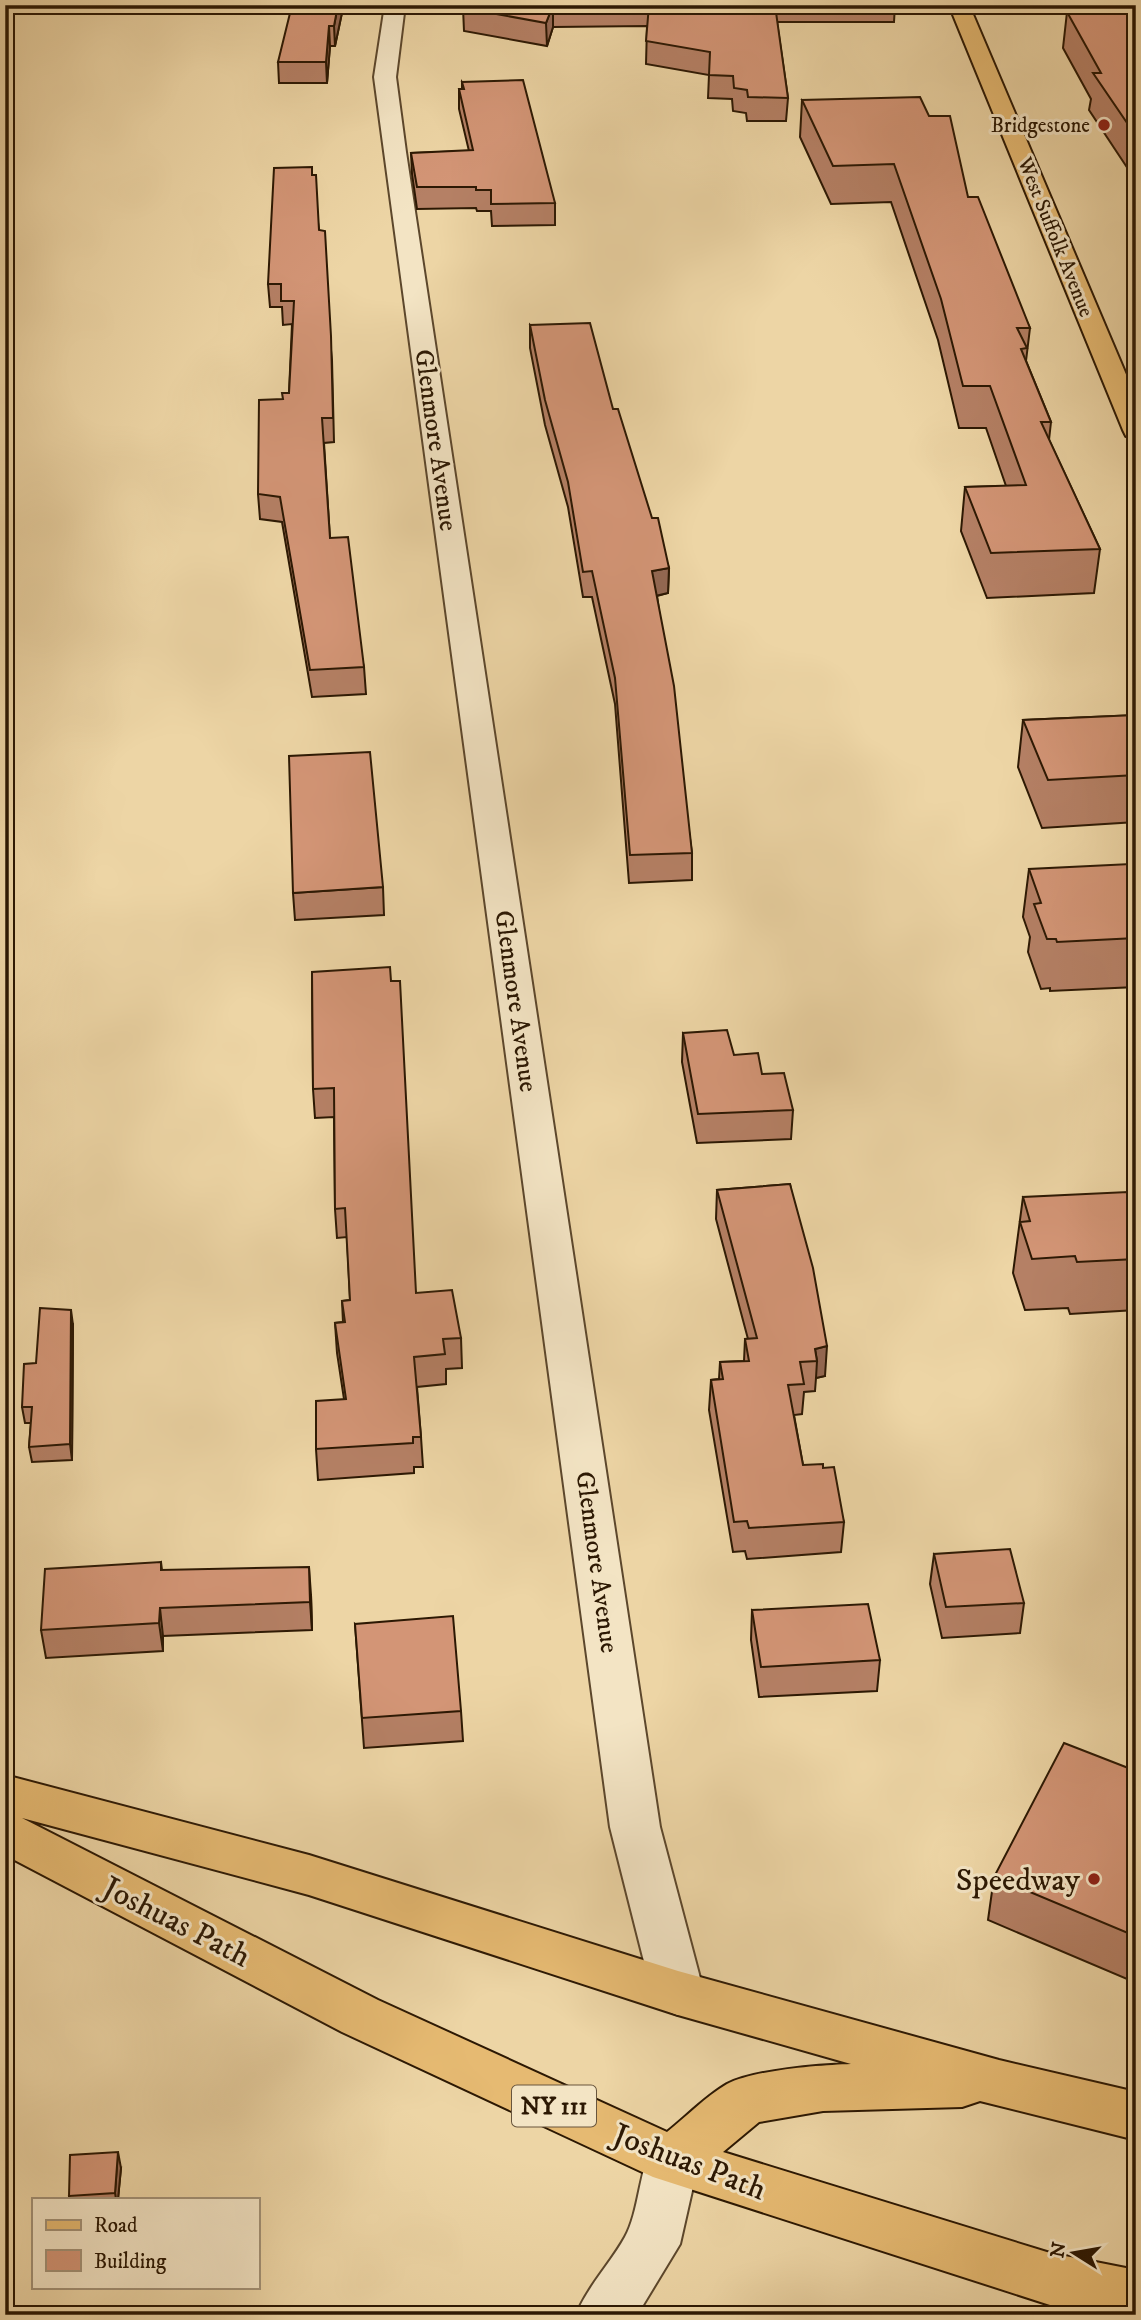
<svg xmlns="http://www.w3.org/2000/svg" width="1141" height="2320" font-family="'IM FELL DW Pica',serif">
  <rect width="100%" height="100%" fill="#edd5a5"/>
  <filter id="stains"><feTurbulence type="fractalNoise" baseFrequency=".00286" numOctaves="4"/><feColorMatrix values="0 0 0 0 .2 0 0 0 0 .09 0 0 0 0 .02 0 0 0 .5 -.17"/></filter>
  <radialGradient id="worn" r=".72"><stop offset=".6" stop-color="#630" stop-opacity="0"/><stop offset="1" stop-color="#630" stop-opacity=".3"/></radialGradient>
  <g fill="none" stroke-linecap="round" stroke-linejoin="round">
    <defs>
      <path id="minor" d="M 385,5 L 405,5 L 396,77 L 406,152 L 660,1827 L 704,1993 L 696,2008 L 678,2015 L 660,2008 L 652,1993 L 610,1827 L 374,77 Z
        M 672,2136 L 691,2143 L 699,2160 L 680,2244 L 637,2315 L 576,2315 C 588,2286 610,2264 625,2237 C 639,2212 639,2172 653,2143 Z"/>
      <path id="major" d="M 949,5 L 969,5 L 1136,398 L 1136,438 L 1126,436 L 1123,430 Z
        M 5,1775 L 309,1855 L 678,1971 L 999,2060 L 1136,2092 L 1136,2140 L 980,2101 L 962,2107 L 823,2111 L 759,2122 L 723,2152 L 1050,2253 L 1136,2270 L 1136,2315 L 1099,2315 L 1050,2305 L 653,2177 L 342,2032 L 5,1855 ZM 22,1818 L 309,1895 L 678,2015 L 851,2064 C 820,2065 754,2070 727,2084 C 706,2096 686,2117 667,2132 L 378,2000 Z"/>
    </defs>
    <use href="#minor" stroke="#5c472c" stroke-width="4"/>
    <use href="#major" stroke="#2c1803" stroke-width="4"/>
    <use href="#minor" fill="#f3e4c4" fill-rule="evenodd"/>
    <use href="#major" fill="#e6ba72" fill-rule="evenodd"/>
  </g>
  <path fill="#b58065" stroke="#2c1803" stroke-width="2" d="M 468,5 L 895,5 L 894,22 L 777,22 L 788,98 L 786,121 L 747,121 L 746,113 L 733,111 L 732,99 L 708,98 L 709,75 L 646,64 L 647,26 L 553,27 L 547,46 L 464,31 L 463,8 Z
    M 343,8 L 335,46 L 330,46 L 327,83 L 279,83 L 278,62 Z
    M 1136,11 L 1136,181 L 1089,110 L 1091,99 L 1063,48 L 1067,12 Z
    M 462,82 L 555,203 L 555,225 L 492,226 L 491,211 L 477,211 L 476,208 L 417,209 L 412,174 L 411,153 L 469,151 L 459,109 L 459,89 L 462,89 Z
    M 802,100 L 968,197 L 1030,328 L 1026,361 L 1051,422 L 1049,440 L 1100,549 L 1094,593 L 987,598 L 961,531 L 965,487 L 1006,486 L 986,428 L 959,428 L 938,340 L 891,202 L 831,204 L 800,137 Z
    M 312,175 L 319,230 L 332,360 L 334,442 L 324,443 L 330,538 L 364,667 L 366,694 L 312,697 L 282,522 L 260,519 L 258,494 L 283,399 L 289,393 L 292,324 L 283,325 L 282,307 L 270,307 L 268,284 Z
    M 530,325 L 613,409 L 669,568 L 668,593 L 657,596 L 692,853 L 692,880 L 629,883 L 615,704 L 592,597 L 583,597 L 568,507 L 545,425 L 530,348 Z
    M 1136,715 L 1136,822 L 1042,828 L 1018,767 L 1023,720 Z
    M 1029,869 L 1136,875 L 1136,987 L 1050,991 L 1050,988 L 1041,989 L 1028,952 L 1030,937 L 1023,917 Z
    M 383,887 L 384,915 L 295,920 L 293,893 Z
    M 312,972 L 416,1293 L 461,1338 L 462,1368 L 446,1369 L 446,1384 L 417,1387 L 421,1437 L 423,1467 L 414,1467 L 414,1473 L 318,1480 L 316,1449 L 344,1399 L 337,1353 L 335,1323 L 343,1322 L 342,1301 L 350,1300 L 347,1237 L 337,1238 L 335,1209 L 334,1117 L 315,1118 L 313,1089 Z
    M 683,1033 L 734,1055 L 762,1074 L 793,1110 L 791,1139 L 697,1143 L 682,1062 Z
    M 790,1184 L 825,1376 L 816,1378 L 815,1391 L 804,1392 L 802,1414 L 794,1415 L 803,1465 L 823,1468 L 844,1522 L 841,1552 L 747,1559 L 745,1551 L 733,1552 L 709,1410 L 711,1380 L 719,1379 L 720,1362 L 744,1361 L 745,1339 L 748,1339 L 716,1219 L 717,1190 Z
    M 1023,1197 L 1136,1214 L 1136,1310 L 1070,1314 L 1068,1308 L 1025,1310 L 1013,1273 Z
    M 5,1320 L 9,1320 L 14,1350 L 8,1414 L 5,1414 Z
    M 73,1325 L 72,1460 L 32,1462 L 29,1447 L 31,1423 L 25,1423 L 22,1407 L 36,1363 Z
    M 934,1554 L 1024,1603 L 1020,1633 L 942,1638 L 930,1584 Z
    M 161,1562 L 162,1570 L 311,1595 L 312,1630 L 163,1636 L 163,1651 L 46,1658 L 41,1630 Z
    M 752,1610 L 880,1660 L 877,1691 L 759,1697 L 751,1640 Z
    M 355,1624 L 461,1711 L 463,1741 L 364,1748 Z
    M 1136,1771 L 1136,1975 L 1130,1973 L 1127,1979 L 988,1920 L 994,1877 Z
    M 121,2168 L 118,2199 L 70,2199 L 69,2196 Z"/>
  <path fill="#946853" stroke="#2c1803" stroke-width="2" d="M 338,5 L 343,5 L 343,8 L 335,46 L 334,26 Z
    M 553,5 L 553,27 L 547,46 L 546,23 Z
    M 329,26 L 330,46 L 327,83 L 326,62 Z
    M 669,568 L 668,593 L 651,597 L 652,571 Z
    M 71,1310 L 73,1325 L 72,1460 L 70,1444 Z
    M 9,1320 L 14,1350 L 8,1414 L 5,1399 L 5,1358 Z
    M 827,1346 L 825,1376 L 816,1378 L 817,1361 L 815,1349 Z
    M 309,1567 L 311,1595 L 312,1630 L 310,1602 Z
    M 160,1608 L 163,1636 L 163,1651 L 159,1623 Z
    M 1136,1935 L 1136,1945 L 1130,1973 L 1127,1979 Z
    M 118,2152 L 121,2168 L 118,2199 L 116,2199 L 115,2193 Z"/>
  <path fill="#d39576" stroke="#2c1803" stroke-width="2" d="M 292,5 L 338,5 L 334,26 L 329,26 L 326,62 L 278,62 Z
    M 468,5 L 553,5 L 546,23 L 463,8 Z
    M 649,5 L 775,5 L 788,98 L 748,97 L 747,90 L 734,88 L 733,76 L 709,75 L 710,52 L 646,41 Z
    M 1136,11 L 1136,136 L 1093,73 L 1101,73 L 1067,12 Z
    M 523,80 L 555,203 L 491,204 L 491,190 L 476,190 L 476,187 L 417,187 L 411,153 L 473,150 L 459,89 L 464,89 L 462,82 Z
    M 920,97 L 929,116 L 950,116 L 968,197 L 978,197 L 1030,328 L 1017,328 L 1027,348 L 1021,349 L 1051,422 L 1041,422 L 1100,549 L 991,553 L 965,487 L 1026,485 L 990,386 L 963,386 L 941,299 L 894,164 L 833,166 L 802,100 Z
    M 312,167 L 312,175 L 316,175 L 319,230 L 325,231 L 331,336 L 333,418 L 322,418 L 330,538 L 348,537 L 364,667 L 310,670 L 280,497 L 258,494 L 259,400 L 283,399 L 282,393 L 289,393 L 294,301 L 281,301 L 281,284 L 268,284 L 274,168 Z
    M 590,323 L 613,409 L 618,409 L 652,518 L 658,518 L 669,568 L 652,571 L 674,686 L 692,853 L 630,855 L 615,678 L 592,571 L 583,572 L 568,482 L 545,400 L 530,325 Z
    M 1136,715 L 1136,775 L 1048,780 L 1023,720 Z
    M 370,752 L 383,887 L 293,893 L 289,756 Z
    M 1131,864 L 1136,875 L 1136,938 L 1057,942 L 1056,939 L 1047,939 L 1034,904 L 1041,903 L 1029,869 Z
    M 390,967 L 391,981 L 400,981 L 416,1293 L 452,1290 L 461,1338 L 443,1339 L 445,1354 L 414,1357 L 421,1437 L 413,1437 L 413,1443 L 316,1449 L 316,1401 L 346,1399 L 335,1323 L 345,1322 L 342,1301 L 350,1300 L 345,1208 L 335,1209 L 334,1088 L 313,1089 L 312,972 Z
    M 727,1030 L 734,1055 L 758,1053 L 762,1074 L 784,1073 L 793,1110 L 698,1114 L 683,1033 Z
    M 790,1184 L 813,1268 L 827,1346 L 815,1349 L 817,1361 L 800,1362 L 804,1384 L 788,1385 L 803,1465 L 823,1464 L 823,1468 L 834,1467 L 844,1522 L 749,1528 L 747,1521 L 734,1522 L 711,1380 L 723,1379 L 720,1362 L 749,1361 L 745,1339 L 757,1338 L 717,1190 Z
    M 1128,1192 L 1136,1214 L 1136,1259 L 1077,1262 L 1075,1256 L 1032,1259 L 1020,1222 L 1030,1221 L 1023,1197 Z
    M 40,1308 L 71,1310 L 70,1444 L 29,1447 L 32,1407 L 22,1407 L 24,1364 L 36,1363 Z
    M 5,1320 L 9,1320 L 5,1358 Z
    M 1010,1549 L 1024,1603 L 946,1607 L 934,1554 Z
    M 161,1562 L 161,1570 L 309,1567 L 310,1602 L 160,1608 L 159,1623 L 41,1630 L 45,1569 Z
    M 868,1604 L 880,1660 L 761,1667 L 752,1610 Z
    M 453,1616 L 461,1711 L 362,1718 L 355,1624 Z
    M 1064,1743 L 1136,1771 L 1135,1936 L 994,1877 Z
    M 118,2152 L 115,2193 L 69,2196 L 70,2155 Z"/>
  <g fill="#8f2418" stroke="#f3e4c4" stroke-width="2.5">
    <circle cx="1104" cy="125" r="7"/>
    <circle cx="1094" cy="1879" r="7"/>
  </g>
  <g text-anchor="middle" stroke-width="6" stroke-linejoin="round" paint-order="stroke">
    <g font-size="21" fill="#2c1803" stroke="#f3e4c4" text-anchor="end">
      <text x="1090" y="132">Bridgestone</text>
    </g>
    <g font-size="21" fill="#2c1803" stroke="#f3e4c4">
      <text transform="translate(1056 237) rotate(68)" y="7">West Suffolk Avenue</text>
    </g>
    <rect fill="#f3e4c4" stroke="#68553d" stroke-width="2" x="512" y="2085.5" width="84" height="41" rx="5"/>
    <g font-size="24" font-weight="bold" fill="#2c1803">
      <text x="554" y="2114">NY 111</text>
    </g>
    <g font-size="26" fill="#2c1803" stroke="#f3e4c4">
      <text transform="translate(437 440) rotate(82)" y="9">Glenmore Avenue</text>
      <text transform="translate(517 1001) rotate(82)" y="9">Glenmore Avenue</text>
      <text transform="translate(598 1562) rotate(82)" y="9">Glenmore Avenue</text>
    </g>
    <g font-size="32" fill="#2c1803" stroke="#f3e4c4" text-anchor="end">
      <text x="1080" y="1890">Speedway</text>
    </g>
    <g font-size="32" fill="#2c1803" stroke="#f3e4c4">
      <text transform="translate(177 1921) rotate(27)" y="11">Joshuas Path</text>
      <text transform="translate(690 2161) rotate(21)" y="11">Joshuas Path</text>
    </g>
  </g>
  <rect width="1141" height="2320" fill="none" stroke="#edd5a5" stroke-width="28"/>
  <rect x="7" y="7" width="1127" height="2306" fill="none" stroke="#2c1803" stroke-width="3.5"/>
  <rect x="14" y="14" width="1113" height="2292" fill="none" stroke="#2c1803" stroke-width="2"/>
  <rect x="32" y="2198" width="228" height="91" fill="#f3e4c4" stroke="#a39277" stroke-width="2"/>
  <rect x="46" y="2220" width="35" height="10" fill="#e6ba72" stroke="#a39277" stroke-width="2"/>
  <text x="94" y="2232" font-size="21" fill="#2c1803">Road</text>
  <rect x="46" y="2250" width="35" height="21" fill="#d39576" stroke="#a39277" stroke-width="2"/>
  <text x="94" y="2268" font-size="21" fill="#2c1803">Building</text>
  <g transform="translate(1074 2253) rotate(281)" stroke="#f3e4c4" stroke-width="5" paint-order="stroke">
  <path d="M0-5L12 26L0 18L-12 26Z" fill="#2c1803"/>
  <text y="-10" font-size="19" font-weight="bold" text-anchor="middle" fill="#2c1803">N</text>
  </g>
  <rect width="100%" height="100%" filter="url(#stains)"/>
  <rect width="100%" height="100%" fill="url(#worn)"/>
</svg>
